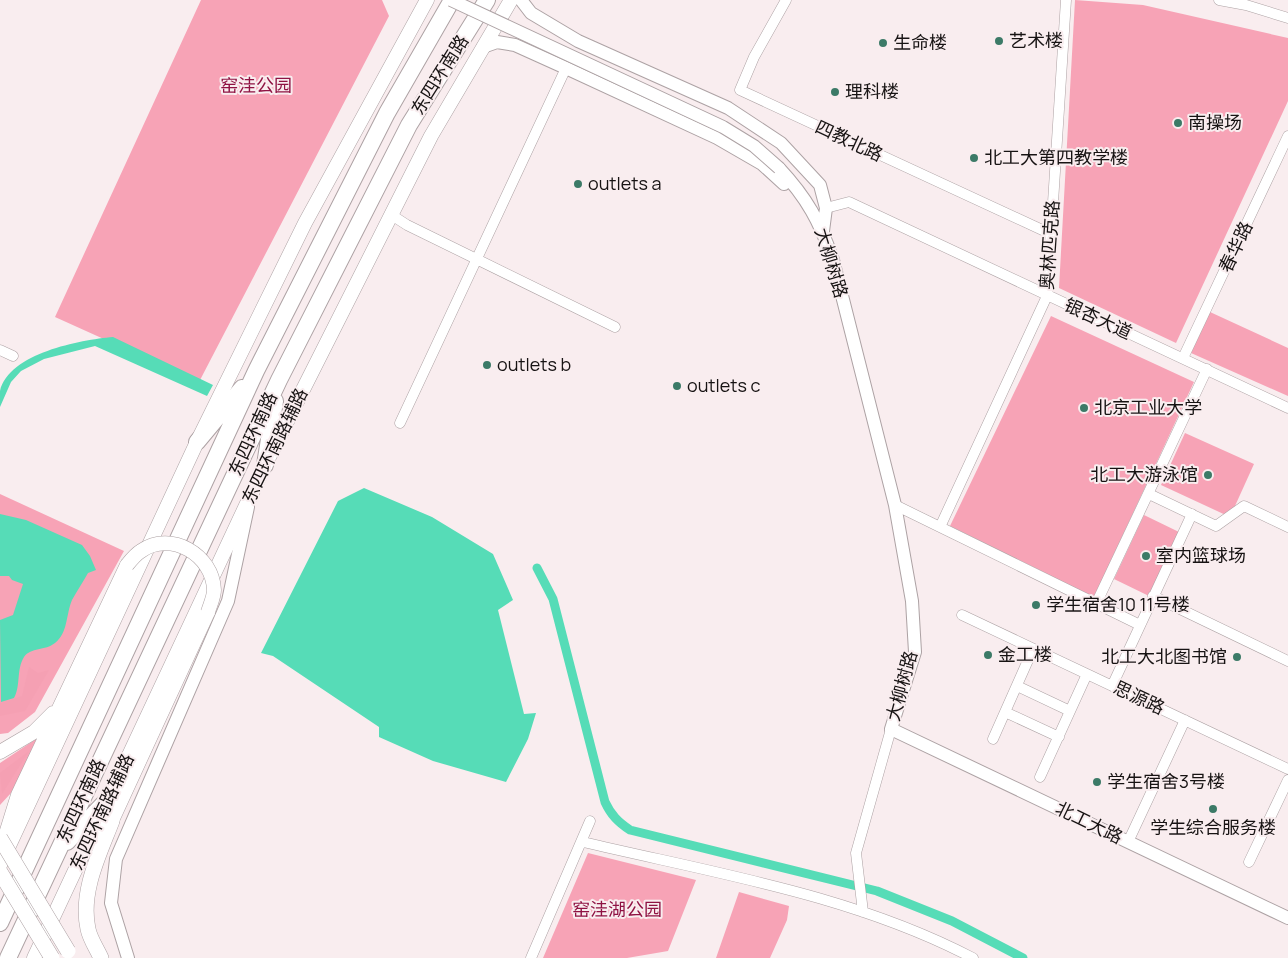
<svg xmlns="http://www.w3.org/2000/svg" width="1288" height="958" font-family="Manrope,'Noto Sans SC',sans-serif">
  <rect width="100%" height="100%" fill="#f9edef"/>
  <path fill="#f7a3b6" d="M 201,0 L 382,0 L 389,16 L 199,382 L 55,317 Z
    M 1075,0 L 1143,5 L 1288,38 L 1288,101 L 1176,343 L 1059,288 Z
    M 1210,312 L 1288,348 L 1288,396 L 1191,353 Z
    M 1051,316 L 1194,382 L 1094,597 L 950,526 Z
    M 1185,433 L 1254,464 L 1230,517 L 1161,485 Z
    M 0,494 L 124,551 L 35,712 L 8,733 L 0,734 Z
    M 1144,515 L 1179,532 L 1149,596 L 1114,579 Z
    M 42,735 L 11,793 L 0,805 L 0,763 Z
    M 588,853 L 696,880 L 668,951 L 627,958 L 543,958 Z
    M 739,892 L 789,906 L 787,920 L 770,958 L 716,958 Z"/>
  <path fill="#f5a0b3" d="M 29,667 L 38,673 L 49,670 L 25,711 L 0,716 L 0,703 L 22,696 Z
    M 29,751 L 2,794 L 0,773 Z"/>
  <path fill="#56dcb7" d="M 113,337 L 213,385 L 207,396 L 95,346 L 44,359 L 21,371 L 11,382 L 0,407 C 0,402 0,396 0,391 C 9,353 80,340 113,337 Z
    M 364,488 L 432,517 L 493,554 L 513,600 L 498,610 L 524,714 L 536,713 L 528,739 L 506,782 L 433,761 L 379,737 L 379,727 L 273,656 L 261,653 L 338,501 Z
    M 0,514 L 26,520 L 82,545 L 90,556 L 96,570 L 88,573 C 83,582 77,591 72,600 C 66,614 68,633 55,643 C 45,651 31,647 24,657 C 16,670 21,686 14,698 L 1,702 L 0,620 L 13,615 L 23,584 L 12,580 L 9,576 L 0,576 Z"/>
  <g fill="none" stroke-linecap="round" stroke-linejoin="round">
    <path stroke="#56dcb7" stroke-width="9" d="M 537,568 L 553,599 L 605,802 C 611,815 618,822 630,830 L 877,891 L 952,921 L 1023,958"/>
    <defs>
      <path id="minor" d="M 786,0 L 754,57 L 740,90 L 1051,234
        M 1219,0 L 1246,5 L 1288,18
        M 826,208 L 849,202 L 1288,408
        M 390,214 L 407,225 L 615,327
        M 0,350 L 13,356
        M 1183,358 L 1288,136
        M 400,423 L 566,68
        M 1149,494 L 1216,526 L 1244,506 L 1288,527
        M 895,505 L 1140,625
        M 940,527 L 1047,296 L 1066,0
        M 1153,596 L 1288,661
        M 1096,604 L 1207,369
        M 962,615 L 1288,769
        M 1017,686 L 1070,711
        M 1112,686 L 1192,514
        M 1005,712 L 1059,737
        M 993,739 L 1033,649
        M 1040,777 L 1087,674
        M 583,842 C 714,873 853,895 973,958
        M 1128,842 L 1185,720
        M 1249,862 L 1288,780
        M 863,912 L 856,853 L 891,729
        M 531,958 L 590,821"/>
      <path id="tertiary" d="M 521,0 L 531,13 L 578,41 L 728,108 L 781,143 L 820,185 L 826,208 L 823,231
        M 483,47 L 497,42 L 515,45 L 566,68 L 717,138 L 762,164 L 784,184
        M 779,168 C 807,198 820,222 833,260 L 895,505 L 912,601 L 915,652 L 891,729 L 1288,918
        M 128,958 L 111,903 L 116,859 L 228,601 L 248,507"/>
      <path id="secondary" d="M 0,752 L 34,732 L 53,713
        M 108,829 L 208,612
        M 5,837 L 18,795 L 127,565
        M 0,865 L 197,442 L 305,223 L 427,0
        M 34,958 L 265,465 L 431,136 L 511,0"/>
      <path id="primary" d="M 101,958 C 97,949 90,939 88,929 C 80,892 99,855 112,821"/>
      <path id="trunk" d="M 197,442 L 242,388
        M 265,465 L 275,401
        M 67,842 L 109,798
        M 0,923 L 256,371 L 387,113 L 452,0
        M 8,958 L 279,380 L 409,125 L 487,0"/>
    </defs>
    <use href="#minor" stroke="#ada2a4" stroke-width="11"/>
    <use href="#tertiary" stroke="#ada2a4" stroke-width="14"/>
    <use href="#secondary" stroke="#ada2a4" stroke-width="15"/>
    <use href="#primary" stroke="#ada2a4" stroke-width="16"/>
    <use href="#trunk" stroke="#ada2a4" stroke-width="18"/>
    <use href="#minor" stroke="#fff" stroke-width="10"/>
    <use href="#tertiary" stroke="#fff" stroke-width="12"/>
    <use href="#secondary" stroke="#fff" stroke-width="14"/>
    <use href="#primary" stroke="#fff" stroke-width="15"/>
    <use href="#trunk" stroke="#fff" stroke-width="16"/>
    <defs>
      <path id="tertiary-bridge" d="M 451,0 L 723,127 L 754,146 L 779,168"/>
      <path id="secondary-bridge" d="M 127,565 C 131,560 136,554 141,551 C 171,530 213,555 214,590 C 214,597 210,605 208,612"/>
      <path id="primary-bridge" d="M 0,838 L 68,951
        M 0,872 L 52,958"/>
    </defs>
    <use href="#tertiary-bridge" stroke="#ada2a4" stroke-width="14" stroke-linecap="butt"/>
    <use href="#secondary-bridge" stroke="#ada2a4" stroke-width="15" stroke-linecap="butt"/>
    <use href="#primary-bridge" stroke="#ada2a4" stroke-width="16" stroke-linecap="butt"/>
    <use href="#tertiary-bridge" stroke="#fff" stroke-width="12"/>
    <use href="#secondary-bridge" stroke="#fff" stroke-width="14"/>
    <use href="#primary-bridge" stroke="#fff" stroke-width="15"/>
  </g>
  <g fill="#3c7a67" stroke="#f9edef" stroke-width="2">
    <circle cx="999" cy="41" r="5"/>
    <circle cx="883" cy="43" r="5"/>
    <circle cx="835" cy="92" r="5"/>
    <circle cx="1178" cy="123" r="5"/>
    <circle cx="974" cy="158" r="5"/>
    <circle cx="578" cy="184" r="5"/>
    <circle cx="487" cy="365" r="5"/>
    <circle cx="677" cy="386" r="5"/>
    <circle cx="1084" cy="408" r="5"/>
    <circle cx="1208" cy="475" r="5"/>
    <circle cx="1146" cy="556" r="5"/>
    <circle cx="1036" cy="605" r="5"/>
    <circle cx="988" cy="655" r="5"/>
    <circle cx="1237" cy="657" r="5"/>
    <circle cx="1097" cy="782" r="5"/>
    <circle cx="1213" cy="809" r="5"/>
  </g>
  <g text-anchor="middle" stroke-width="4" stroke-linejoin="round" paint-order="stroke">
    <g font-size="18" fill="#171313" stroke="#f9edef" text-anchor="start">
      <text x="1009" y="47">艺术楼</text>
      <text x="893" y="49">生命楼</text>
      <text x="845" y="98">理科楼</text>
      <text x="1188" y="129">南操场</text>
      <text x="984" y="164">北工大第四教学楼</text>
      <text x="588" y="190">outlets a</text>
      <text x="497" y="371">outlets b</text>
      <text x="687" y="392">outlets c</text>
      <text x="1094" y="414">北京工业大学</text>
      <text x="1198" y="481" text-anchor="end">北工大游泳馆</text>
      <text x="1156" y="562">室内篮球场</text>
      <text x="1046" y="611">学生宿舍10 11号楼</text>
      <text x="998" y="661">金工楼</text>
      <text x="1227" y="663" text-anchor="end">北工大北图书馆</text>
      <text x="1107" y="788">学生宿舍3号楼</text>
      <text x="1213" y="834" text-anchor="middle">学生综合服务楼</text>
    </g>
    <g font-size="18" fill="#171313" stroke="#f9edef">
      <text transform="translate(440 75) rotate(-58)" y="6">东四环南路</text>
      <text transform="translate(849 141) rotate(25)" y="6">四教北路</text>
      <text transform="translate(1050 245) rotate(-86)" y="6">奥林匹克路</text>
      <text transform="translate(1236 247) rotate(-65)" y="6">春华路</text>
      <text transform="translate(831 263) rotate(73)" y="6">大柳树路</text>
      <text transform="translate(1098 319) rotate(25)" y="6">银杏大道</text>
      <text transform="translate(253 434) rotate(-65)" y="6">东四环南路</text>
      <text transform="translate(275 446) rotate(-64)" y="6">东四环南路辅路</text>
      <text transform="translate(902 686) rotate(-75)" y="6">大柳树路</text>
      <text transform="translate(1139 698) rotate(25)" y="6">思源路</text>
      <text transform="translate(81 801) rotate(-65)" y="6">东四环南路</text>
      <text transform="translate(102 812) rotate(-65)" y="6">东四环南路辅路</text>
      <text transform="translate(1089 823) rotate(26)" y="6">北工大路</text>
    </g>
    <g font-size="18" fill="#8f1243" stroke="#f9edef">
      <text x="256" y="92">窑洼公园</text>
      <text x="617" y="916">窑洼湖公园</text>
    </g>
  </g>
</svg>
